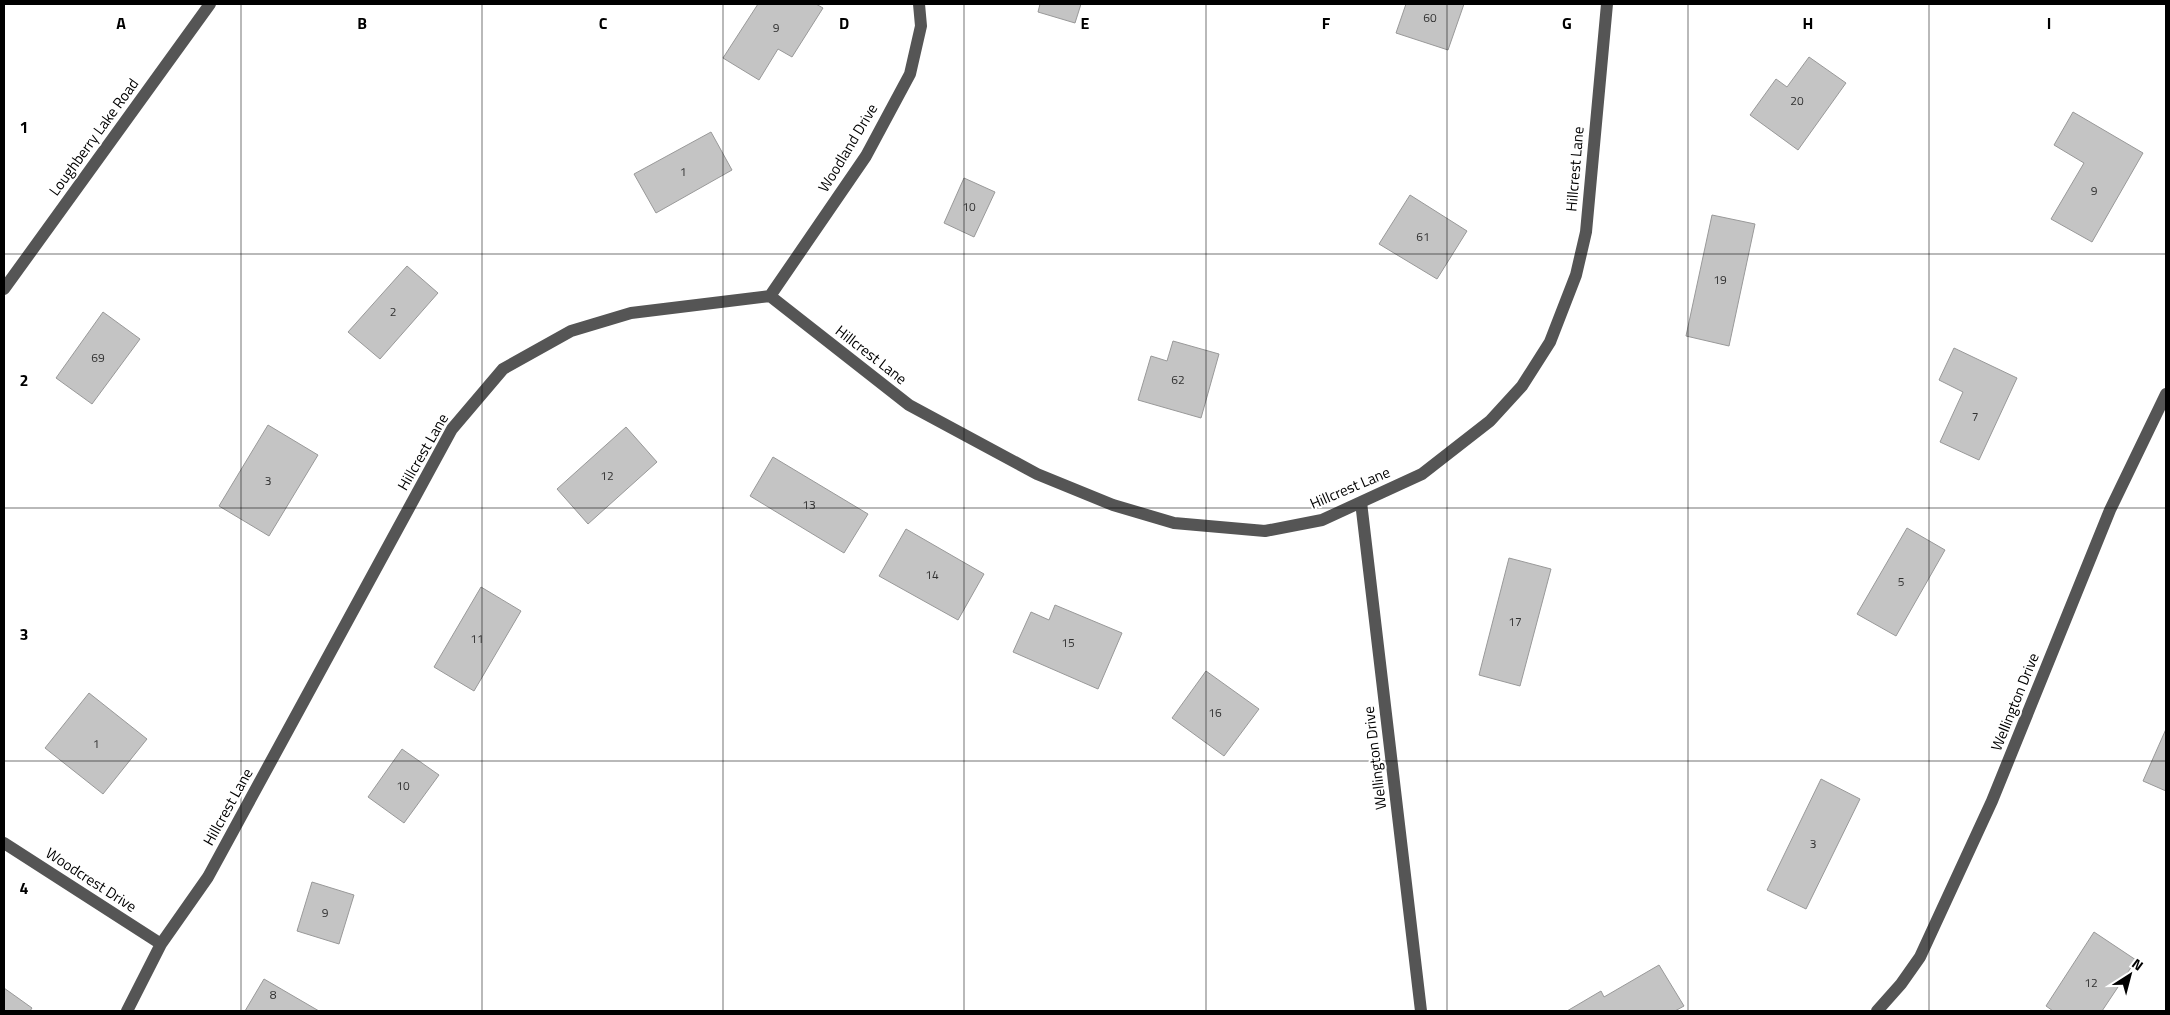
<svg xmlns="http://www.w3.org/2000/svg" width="2170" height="1015" font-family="'Titillium Web',sans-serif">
  <rect width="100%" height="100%" fill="#fff"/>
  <path fill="#c4c4c4" stroke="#999" d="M 758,4 L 816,4 L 823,8 L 792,57 L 778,49 L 759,80 L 723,58 Z
    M 1040,4 L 1081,4 L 1075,23 L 1038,12 Z
    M 1406,4 L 1464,4 L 1448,50 L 1396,33 Z
    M 1809,57 L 1846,83 L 1798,150 L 1750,115 L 1776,79 L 1787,87 Z
    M 2073,112 L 2143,153 L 2092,242 L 2051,219 L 2084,163 L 2054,145 Z
    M 711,132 L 732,170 L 656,213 L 634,174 Z
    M 964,178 L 995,192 L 974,237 L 944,223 Z
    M 1410,195 L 1467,231 L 1437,279 L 1379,244 Z
    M 1712,215 L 1755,224 L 1729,346 L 1686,336 Z
    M 407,266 L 438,293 L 380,359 L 348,332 Z
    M 103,312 L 140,339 L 92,404 L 56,378 Z
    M 1173,341 L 1219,354 L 1201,418 L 1138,400 L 1151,356 L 1167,361 Z
    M 1954,348 L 2017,378 L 1979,460 L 1940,442 L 1963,392 L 1939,380 Z
    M 268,425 L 318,455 L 269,536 L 219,506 Z
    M 626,427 L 657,462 L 588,524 L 557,489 Z
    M 773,457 L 868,514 L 844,553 L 750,496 Z
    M 1907,528 L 1945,550 L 1896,636 L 1857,614 Z
    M 906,529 L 984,574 L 958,620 L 879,576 Z
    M 1509,558 L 1551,569 L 1520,686 L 1479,675 Z
    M 481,587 L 521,611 L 474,691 L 434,667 Z
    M 1055,605 L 1122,633 L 1098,689 L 1013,652 L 1031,612 L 1049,620 Z
    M 1206,671 L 1259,709 L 1224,756 L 1172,718 Z
    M 89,693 L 147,739 L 103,794 L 45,748 Z
    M 2166,729 L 2166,791 L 2143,781 Z
    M 402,749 L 439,775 L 404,823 L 368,797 Z
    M 1821,779 L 1860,799 L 1806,909 L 1767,890 Z
    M 312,882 L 354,895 L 339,944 L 297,931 Z
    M 2094,932 L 2136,960 L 2102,1011 L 2053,1011 L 2046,1006 Z
    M 1659,965 L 1684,1006 L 1675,1011 L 1567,1011 L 1601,991 L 1604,997 Z
    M 264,979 L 319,1011 L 245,1011 Z
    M 4,988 L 32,1008 L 30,1011 L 4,1011 Z"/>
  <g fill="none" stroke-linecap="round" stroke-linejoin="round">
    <path stroke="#555" stroke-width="12" d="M 4,289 L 210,4
      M 770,296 L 866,156 L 910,74 L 921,26 L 919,4
      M 1361,502 L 1421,1011
      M 4,843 L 161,944
      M 127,1011 L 161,944 L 208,877 L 452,429 L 503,369 L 571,331 L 631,313 L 770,296 L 909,405 L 1037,474 L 1113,505 L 1174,523 L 1265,531 L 1322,520 L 1422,474 L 1490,421 L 1522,386 L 1550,342 L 1576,275 L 1586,232 L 1607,4
      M 1877,1011 L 1901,984 L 1920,957 L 1992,801 L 2110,510 L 2166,394"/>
  </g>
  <path fill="none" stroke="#000" stroke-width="1" stroke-opacity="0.55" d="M 241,4 L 241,1011M 482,4 L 482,1011M 723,4 L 723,1011M 964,4 L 964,1011M 1206,4 L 1206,1011M 1447,4 L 1447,1011M 1688,4 L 1688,1011M 1929,4 L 1929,1011M 4,254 L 2166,254M 4,508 L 2166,508M 4,761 L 2166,761"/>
  <g text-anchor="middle" stroke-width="4" stroke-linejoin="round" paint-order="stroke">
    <g font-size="12" fill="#313131">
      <text x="1430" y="22">60</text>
      <text x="776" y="32">9</text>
      <text x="1797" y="105">20</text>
      <text x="683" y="176">1</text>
      <text x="2094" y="195">9</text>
      <text x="969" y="211">10</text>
      <text x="1423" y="241">61</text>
      <text x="1720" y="284">19</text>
      <text x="393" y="316">2</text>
      <text x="98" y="362">69</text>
      <text x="1178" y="384">62</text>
      <text x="1975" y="421">7</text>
      <text x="607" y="480">12</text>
      <text x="268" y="485">3</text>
      <text x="809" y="509">13</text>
      <text x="932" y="579">14</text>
      <text x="1901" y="586">5</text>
      <text x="1515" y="626">17</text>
      <text x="477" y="643">11</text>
      <text x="1068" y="647">15</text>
      <text x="1215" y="717">16</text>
      <text x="96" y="748">1</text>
      <text x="403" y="790">10</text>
      <text x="1813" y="848">3</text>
      <text x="325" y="917">9</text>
      <text x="2091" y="987">12</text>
      <text x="273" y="999">8</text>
    </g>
    <g font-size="15" fill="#000" stroke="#fff">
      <text transform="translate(94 137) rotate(-54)" y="5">Loughberry Lake Road</text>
      <text transform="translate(848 148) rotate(-59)" y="5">Woodland Drive</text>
      <text transform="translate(1575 169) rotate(-85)" y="5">Hillcrest Lane</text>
      <text transform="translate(871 355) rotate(38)" y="5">Hillcrest Lane</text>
      <text transform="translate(423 452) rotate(-60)" y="5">Hillcrest Lane</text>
      <text transform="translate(1350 488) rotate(-23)" y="5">Hillcrest Lane</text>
      <text transform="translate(2015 702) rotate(-68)" y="5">Wellington Drive</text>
      <text transform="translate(1375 758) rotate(-97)" y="5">Wellington Drive</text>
      <text transform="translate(228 807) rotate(-61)" y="5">Hillcrest Lane</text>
      <text transform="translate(91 880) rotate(33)" y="5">Woodcrest Drive</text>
    </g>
  </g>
  <g font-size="16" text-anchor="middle" font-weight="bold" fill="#000" stroke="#fff" stroke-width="4" stroke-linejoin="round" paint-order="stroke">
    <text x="121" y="29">A</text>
    <text x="362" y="29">B</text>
    <text x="603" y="29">C</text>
    <text x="844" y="29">D</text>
    <text x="1085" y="29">E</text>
    <text x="1326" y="29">F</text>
    <text x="1567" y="29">G</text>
    <text x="1808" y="29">H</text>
    <text x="2049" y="29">I</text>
    <text x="24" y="133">1</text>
    <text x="24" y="386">2</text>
    <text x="24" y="640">3</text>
    <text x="24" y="894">4</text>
  </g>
  <rect width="2170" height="1015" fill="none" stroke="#000000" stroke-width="10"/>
  <g transform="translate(2130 975) rotate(36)" stroke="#ffffff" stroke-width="4" paint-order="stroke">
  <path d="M0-4L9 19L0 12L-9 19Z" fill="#000000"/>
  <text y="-8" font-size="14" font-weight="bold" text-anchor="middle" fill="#000000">N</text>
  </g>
</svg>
